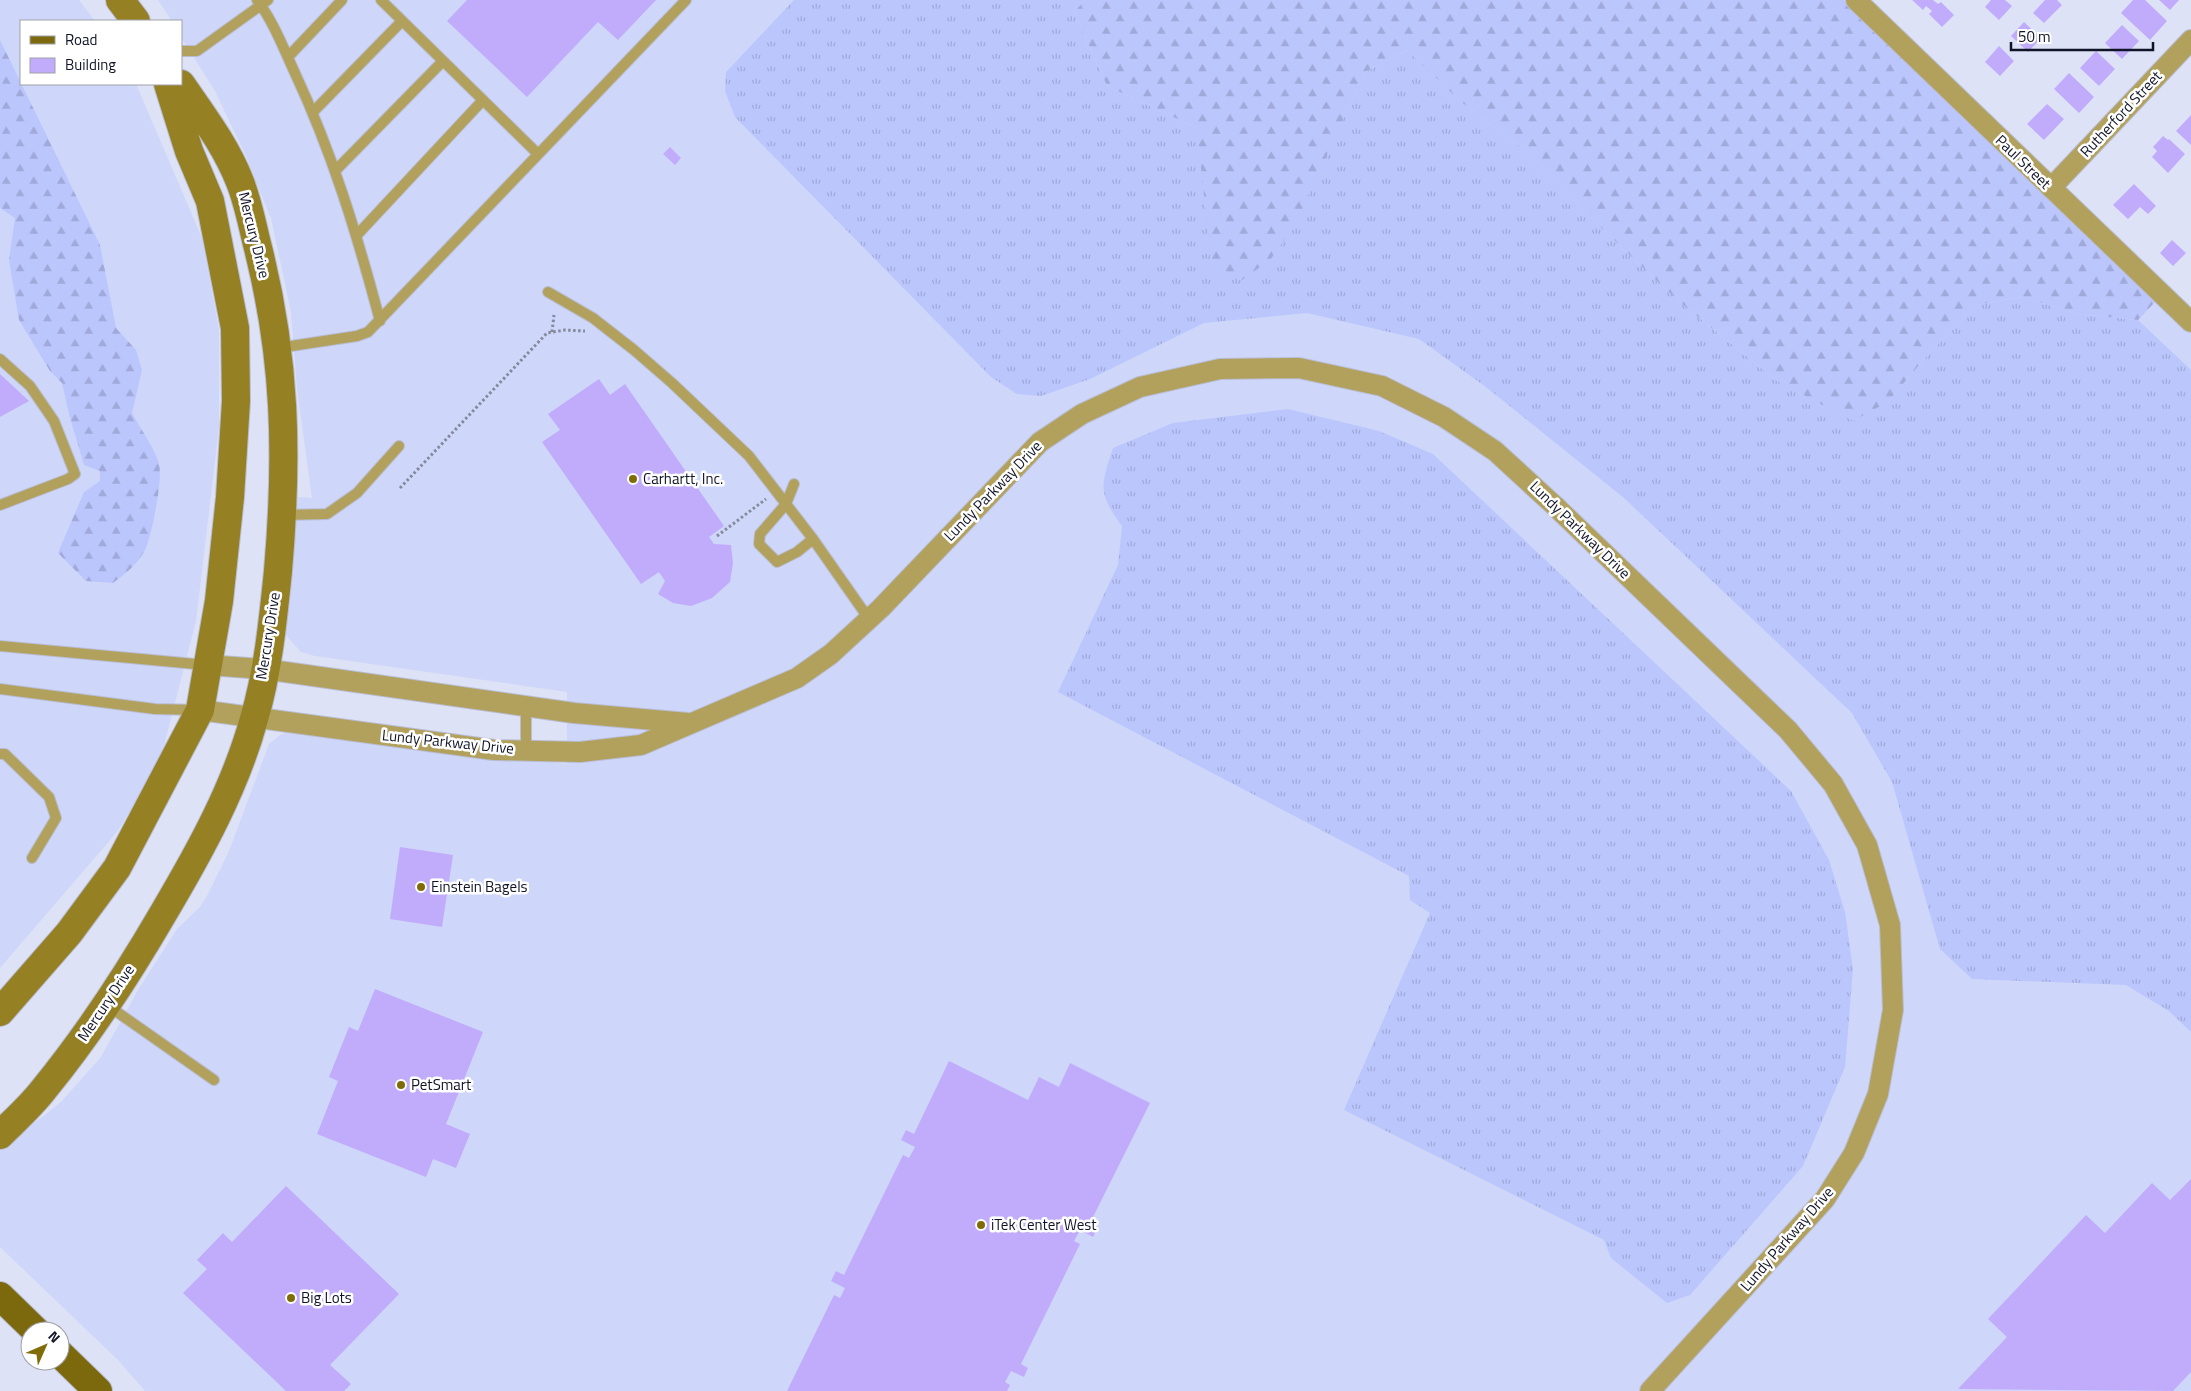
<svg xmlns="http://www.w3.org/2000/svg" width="2191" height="1391" font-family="'Titillium Web',sans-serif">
  <defs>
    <pattern id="grass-tufts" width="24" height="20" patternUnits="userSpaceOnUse" patternTransform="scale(1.25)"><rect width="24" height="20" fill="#bbc6fd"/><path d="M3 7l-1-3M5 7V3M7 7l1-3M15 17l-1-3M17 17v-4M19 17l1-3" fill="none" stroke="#a0a9d9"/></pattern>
    <pattern id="forest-firs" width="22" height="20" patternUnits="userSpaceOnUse" patternTransform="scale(1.25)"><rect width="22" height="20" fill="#bbc6fd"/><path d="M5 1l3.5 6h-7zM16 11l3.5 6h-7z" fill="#a0a9d9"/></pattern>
  </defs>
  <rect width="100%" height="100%" fill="#dee2f7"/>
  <path fill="#ced6f9" d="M 0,0 L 79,0 L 95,21 L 21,21 L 21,84 L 136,84 L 202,238 L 219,330 L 219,427 L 196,621 L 160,761 L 117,832 L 0,968 Z
    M 158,0 L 1843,0 L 2191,334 L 2191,1391 L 145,1391 L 118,1360 L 0,1247 L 0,1149 L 11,1137 L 44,1116 L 62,1101 L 101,1057 L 138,990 L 177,929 L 200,907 L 208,894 L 229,851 L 269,744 L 280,735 L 292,731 L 567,764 L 567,692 L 315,656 L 301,652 L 285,634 L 284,628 L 298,497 L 312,498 L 297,389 L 291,312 L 271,218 L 245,154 L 215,91 L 181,37 L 181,21 L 172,21 Z"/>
  <path fill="url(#grass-tufts)" d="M 794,0 L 1085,0 L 1074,12 L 1107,86 L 1197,128 L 1292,229 L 1365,72 L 1407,50 L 1460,101 L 1526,151 L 1595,222 L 1677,300 L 1777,381 L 1888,402 L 1924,359 L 1976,305 L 2022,297 L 2078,314 L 2138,320 L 2191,370 L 2191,1032 L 2169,1011 L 2126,985 L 1972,979 L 1940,949 L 1892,782 L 1852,713 L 1624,498 L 1486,387 L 1419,339 L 1307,313 L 1204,323 L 1090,379 L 1041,396 L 1017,394 L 991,377 L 735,117 L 725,91 L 726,72 Z
    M 1288,409 L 1379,431 L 1433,454 L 1791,791 L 1829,860 L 1845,912 L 1853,969 L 1845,1067 L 1803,1166 L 1690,1295 L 1667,1303 L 1611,1258 L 1604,1240 L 1344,1110 L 1430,913 L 1410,900 L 1409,876 L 1058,692 L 1118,565 L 1122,526 C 1097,492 1101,486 1113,448 L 1173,423 Z"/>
  <path fill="url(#forest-firs)" d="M 1085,0 L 1844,0 L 2156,301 L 2138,320 L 2078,314 L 2022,297 L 1976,305 L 1924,359 L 1888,402 L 1853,421 L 1777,381 L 1677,300 L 1595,222 L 1526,151 L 1460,101 L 1407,50 L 1365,72 L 1293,229 L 1270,260 L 1242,280 L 1212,274 L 1197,128 L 1107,86 L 1074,12 Z
    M 0,40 L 100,245 L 116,328 L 136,350 L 142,370 L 132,413 C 139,426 156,451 159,464 C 163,479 152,535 145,550 C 138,564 125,574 113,583 L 86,581 L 58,553 L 84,492 L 100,481 L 100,471 L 84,465 L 69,414 L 62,383 L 50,371 L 19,320 L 9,260 L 15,218 L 0,208 Z"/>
  <path fill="#c1acfc" d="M 467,0 L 656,0 L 618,40 L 598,22 L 527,97 L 447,21 Z
    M 1912,0 L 1933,0 L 1938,4 L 1941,2 L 1954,15 L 1942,27 L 1929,14 L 1932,11 L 1926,6 L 1923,10 Z
    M 1991,0 L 2005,0 L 2012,6 L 1999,20 L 1985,7 Z
    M 2045,0 L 2057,0 L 2062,5 L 2044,23 L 2033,13 Z
    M 2133,0 L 2145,0 L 2167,21 L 2150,40 L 2121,13 Z
    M 2159,0 L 2179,0 L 2170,10 Z
    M 2024,22 L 2041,38 L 2028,52 L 2011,36 Z
    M 2122,25 L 2139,41 L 2122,59 L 2105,43 Z
    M 1999,46 L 2014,61 L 2000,76 L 1985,62 Z
    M 2096,51 L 2115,69 L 2099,86 L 2080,68 Z
    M 2069,73 L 2094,97 L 2079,113 L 2054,89 Z
    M 2047,104 L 2064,119 L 2044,140 L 2027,124 Z
    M 2191,115 L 2191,145 L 2176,131 Z
    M 2163,136 L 2168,140 L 2169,139 L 2185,154 L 2168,173 L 2152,157 L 2157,151 L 2153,147 Z
    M 670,147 L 681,158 L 675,165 L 663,154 Z
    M 2134,184 L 2156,206 L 2148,214 L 2140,207 L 2128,219 L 2113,205 Z
    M 2172,240 L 2186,253 L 2173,266 L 2160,253 Z
    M 0,374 L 29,401 L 0,417 Z
    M 599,379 L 610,395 L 625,384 L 724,526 L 709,537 L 714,544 L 731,545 L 733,563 L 730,582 L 712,598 L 691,606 L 673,603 L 658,594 L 665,581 L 659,572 L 641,584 L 542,442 L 560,430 L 548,414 Z
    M 400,847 L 453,855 L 442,927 L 390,919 Z
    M 375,989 L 483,1032 L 446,1124 L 470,1134 L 456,1168 L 433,1159 L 426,1177 L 317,1134 L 338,1081 L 329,1077 L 349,1027 L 358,1031 Z
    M 949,1061 L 1028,1100 L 1039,1077 L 1059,1087 L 1070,1063 L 1150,1103 L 1090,1223 L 1098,1227 L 1093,1237 L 1080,1230 L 1074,1241 L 1080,1244 L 1021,1364 L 1028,1368 L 1024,1377 L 1011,1371 L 1005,1382 L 1010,1385 L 1007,1391 L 787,1391 L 834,1295 L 840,1298 L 845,1288 L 831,1281 L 836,1271 L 844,1275 L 903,1155 L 909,1158 L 915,1147 L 901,1140 L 906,1130 L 914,1134 Z
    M 2191,1179 L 2191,1372 L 2173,1391 L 1958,1389 L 2007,1337 L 1988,1319 L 2086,1215 L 2105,1233 L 2152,1183 L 2170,1200 Z
    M 286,1186 L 399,1294 L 330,1365 L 351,1384 L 344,1391 L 286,1391 L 183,1293 L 207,1269 L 197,1260 L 223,1233 L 232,1242 Z"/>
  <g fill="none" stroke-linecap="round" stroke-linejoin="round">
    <defs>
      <path id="lane" d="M 257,0 C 273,21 283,47 294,71 C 332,152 357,234 380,321
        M 381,0 L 538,154
        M 181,51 L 197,51 L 268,0
        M 288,57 L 342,0
        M 313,112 L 402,21
        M 336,170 L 443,61
        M 357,235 L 483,100
        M 548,292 L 593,318 L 634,350 L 672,383 L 749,456 L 813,539 L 869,619
        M 278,348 L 357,336 L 368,332 L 686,0
        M 0,359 L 30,386 L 54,421 L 75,474 L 68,479 L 0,505
        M 794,484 L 786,504 L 760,534 L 759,544 L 777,562 L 797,552 L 813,539
        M 283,515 L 327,514 L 357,493 L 399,446
        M 0,646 L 206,665
        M 0,689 L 155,709 L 198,710
        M 526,751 L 526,706
        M 0,754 L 5,754 L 49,797 L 56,818 L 32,858
        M 107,1005 L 214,1080"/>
      <path id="street" d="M 1856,0 L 2191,322
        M 2051,188 L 2191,40
        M 207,665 L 264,669 L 574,713 L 688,723
        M 200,710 L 494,750 L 580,752 L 641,745 L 797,678 L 831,654 L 881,608 L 1040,442 L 1082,414 L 1140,387 L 1220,369 L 1299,368 L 1382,386 L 1444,417 L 1495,451 L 1555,506 L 1788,730 L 1833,784 L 1867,845 L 1890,925 L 1893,1010 L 1878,1094 L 1854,1153 L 1825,1199 L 1650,1391"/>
      <path id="secondary" d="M 120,0 L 136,21
        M 0,1012 L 69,933 L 117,868 L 200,710 L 219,601 L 230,497 L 236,401 L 235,328 L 210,201 L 189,151 L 168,84
        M 0,1135 C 15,1120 31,1106 44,1089 C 89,1034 128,974 164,912 C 200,851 235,788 254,719 C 268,672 273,620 278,571 C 288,455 286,357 257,244 C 252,224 248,202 240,182 C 226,146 203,116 181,84"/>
      <path id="primary" d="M 0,1296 L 36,1331
        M 60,1354 L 98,1391"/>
    </defs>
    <use href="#lane" stroke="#b9bdd1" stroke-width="12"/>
    <use href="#street" stroke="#b9bdd1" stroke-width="22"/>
    <use href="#secondary" stroke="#b9bdd1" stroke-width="30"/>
    <use href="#primary" stroke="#b9bdd1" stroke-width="30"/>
    <path stroke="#85899c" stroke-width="3" stroke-dasharray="2.5 2.5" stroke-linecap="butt" d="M 552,332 L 554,315
      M 400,488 L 547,333 L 565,330 L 585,331
      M 717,536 L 766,499"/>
    <use href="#lane" stroke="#b2a15d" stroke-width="10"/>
    <use href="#street" stroke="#b2a15d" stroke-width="20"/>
    <use href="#secondary" stroke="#958024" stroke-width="28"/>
    <use href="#primary" stroke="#7c690e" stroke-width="28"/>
  </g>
  <g fill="#806c07" stroke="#fff" stroke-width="2">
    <circle cx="633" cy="479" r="5"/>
    <circle cx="421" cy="887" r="5"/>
    <circle cx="401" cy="1085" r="5"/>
    <circle cx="981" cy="1225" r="5"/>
    <circle cx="291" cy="1298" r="5"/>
  </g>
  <g text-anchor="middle" stroke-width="5" stroke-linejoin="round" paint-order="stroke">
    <g font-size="15" fill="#111426" stroke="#fff">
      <text transform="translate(2121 114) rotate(-47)" y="5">Rutherford Street</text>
      <text transform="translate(2023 162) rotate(44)" y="5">Paul Street</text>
      <text transform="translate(254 235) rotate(76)" y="5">Mercury Drive</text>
      <text transform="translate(993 491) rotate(-46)" y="5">Lundy Parkway Drive</text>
      <text transform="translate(1580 530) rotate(44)" y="5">Lundy Parkway Drive</text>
      <text transform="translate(268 636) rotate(-81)" y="5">Mercury Drive</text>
      <text transform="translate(448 742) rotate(6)" y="5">Lundy Parkway Drive</text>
      <text transform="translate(106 1003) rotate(-56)" y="5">Mercury Drive</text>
      <text transform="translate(1787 1239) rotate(-49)" y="5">Lundy Parkway Drive</text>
    </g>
    <g font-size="15" fill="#111426" stroke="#fff" text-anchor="start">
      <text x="643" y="484">Carhartt, Inc.</text>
      <text x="431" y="892">Einstein Bagels</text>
      <text x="411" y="1090">PetSmart</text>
      <text x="991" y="1230">iTek Center West</text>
      <text x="301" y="1303">Big Lots</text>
    </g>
  </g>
  <rect x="20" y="20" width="162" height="65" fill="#ffffff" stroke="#a0a1a8"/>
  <rect x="30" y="36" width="25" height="8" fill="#7c690e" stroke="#a0a1a8"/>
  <text x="65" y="45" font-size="15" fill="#111426">Road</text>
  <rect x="30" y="58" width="25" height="15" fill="#c1acfc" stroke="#a0a1a8"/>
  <text x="65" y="70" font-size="15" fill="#111426">Building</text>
  <g transform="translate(45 1346) rotate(45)"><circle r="24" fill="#ffffff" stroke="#a0a1a8"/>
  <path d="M0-4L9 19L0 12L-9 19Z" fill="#806c07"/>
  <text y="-8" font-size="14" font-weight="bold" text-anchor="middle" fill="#111426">N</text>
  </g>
  <path d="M2011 42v8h142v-8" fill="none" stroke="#111426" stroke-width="2.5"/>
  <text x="2018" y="42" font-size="15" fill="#111426" stroke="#ffffff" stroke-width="4" paint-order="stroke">50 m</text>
</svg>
